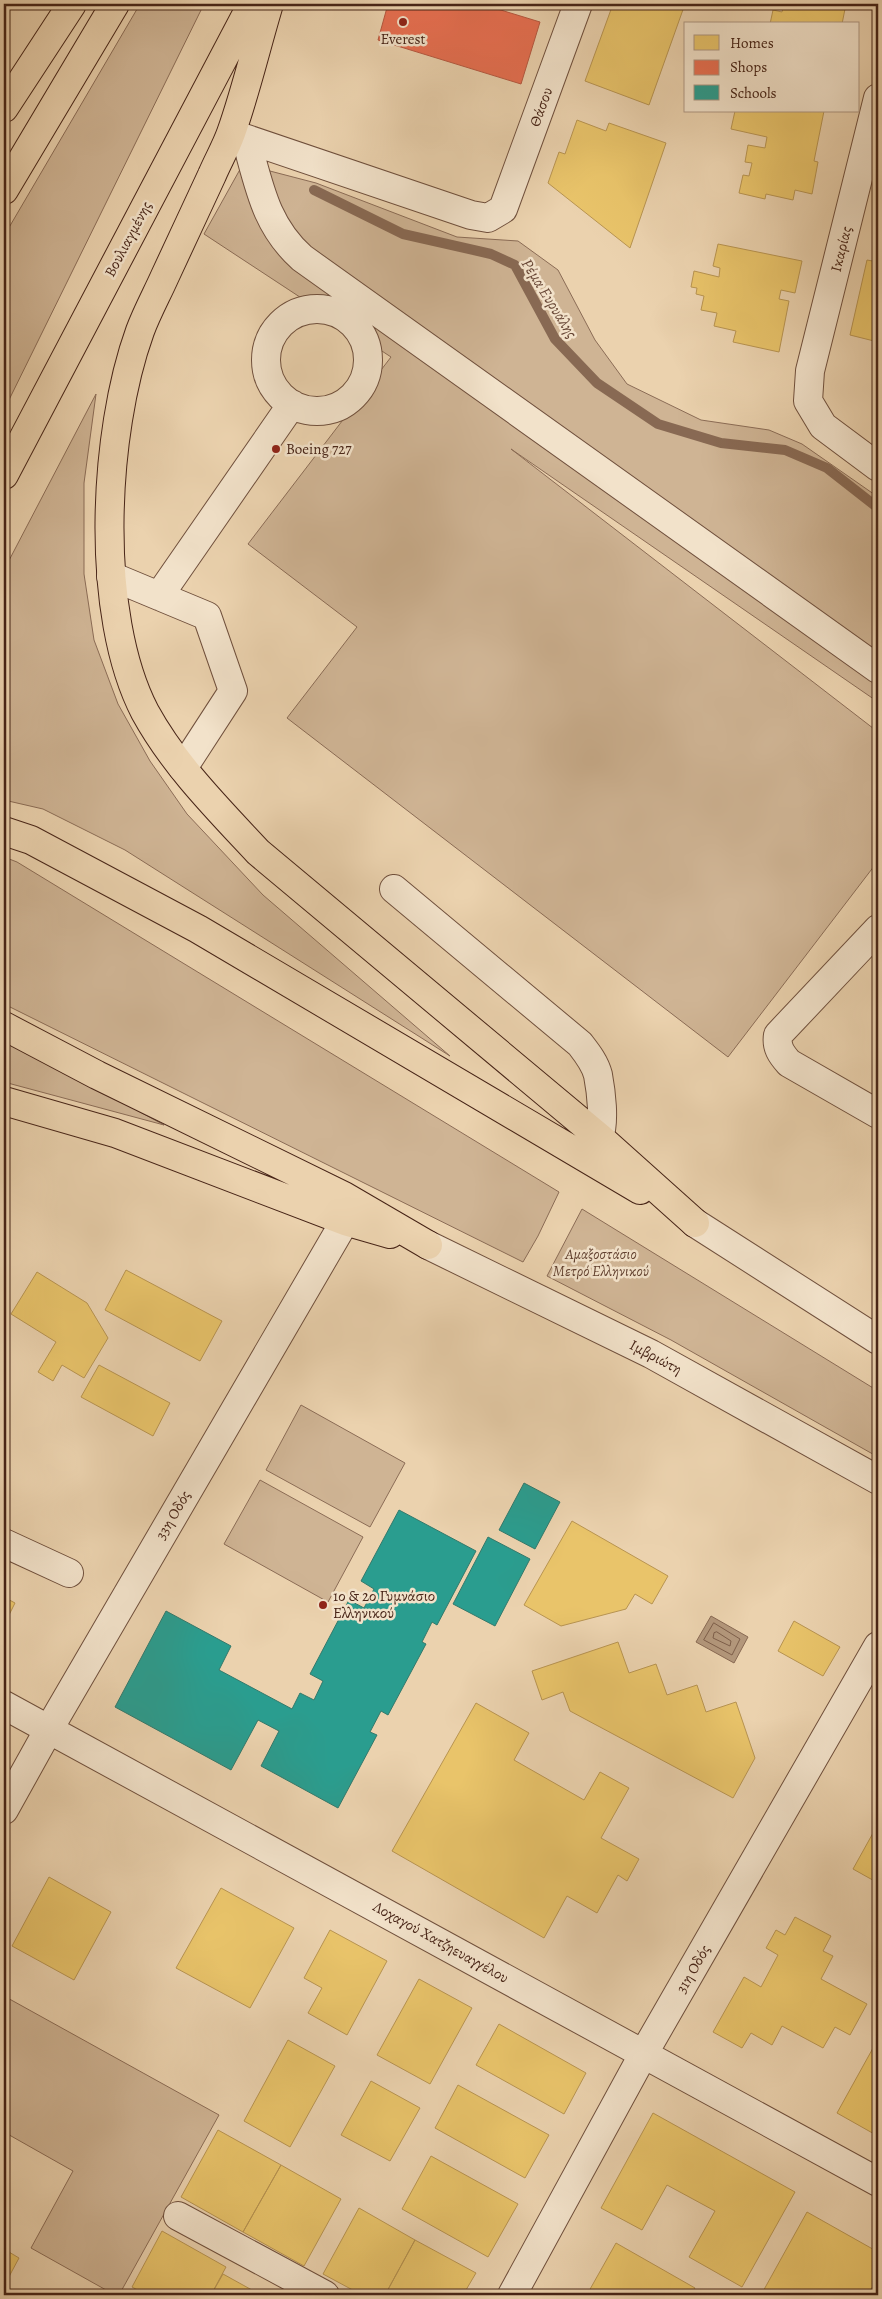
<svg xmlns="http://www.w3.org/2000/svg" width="882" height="2299" font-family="Alegreya,serif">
  <rect width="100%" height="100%" fill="#ebd2ae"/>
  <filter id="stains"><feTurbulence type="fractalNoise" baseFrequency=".004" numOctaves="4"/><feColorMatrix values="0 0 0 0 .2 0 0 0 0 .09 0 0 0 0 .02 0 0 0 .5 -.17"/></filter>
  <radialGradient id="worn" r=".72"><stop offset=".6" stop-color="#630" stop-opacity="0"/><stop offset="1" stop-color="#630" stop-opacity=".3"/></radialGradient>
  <path fill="#cfb494" stroke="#8b6c56" d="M 140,4 L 204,4 L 4,410 L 4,236 Z
    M 243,164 L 316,183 L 457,237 L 518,241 L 558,270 L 595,340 L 627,384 L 701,420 L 769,430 L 802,444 L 878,497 L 878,702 L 511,449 L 878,732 L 878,861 L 728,1057 L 287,718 L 357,627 L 248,544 L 391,357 L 204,234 Z
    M 96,394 L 84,483 L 84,574 L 94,640 L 118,704 L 150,761 L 187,814 L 263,895 L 450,1056 L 125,850 L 43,809 L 4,800 L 4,570 Z
    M 4,857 L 17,862 L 559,1192 L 538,1236 L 523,1262 L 4,1004 Z
    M 4,1038 L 164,1125 L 4,1082 Z
    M 582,1209 L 878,1391 L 878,1457 L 671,1340 L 547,1276 Z
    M 301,1405 L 405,1463 L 370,1527 L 266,1470 Z
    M 260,1480 L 363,1537 L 328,1602 L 224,1544 Z
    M 4,1996 L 219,2115 L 119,2295 L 115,2295 L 31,2248 L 73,2171 L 4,2132 Z"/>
  <path fill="#b3977b" stroke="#886953" d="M 711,1616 L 748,1637 L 734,1663 L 696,1642 Z"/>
  <path fill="#e9c46a" stroke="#b89451" d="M 613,4 L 685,4 L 649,105 L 585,81 Z
    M 784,4 L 846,4 L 842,24 L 770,24 L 773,10 L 782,12 Z
    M 735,111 L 824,111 L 814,161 L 818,162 L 812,194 L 795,190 L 793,200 L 766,194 L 765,199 L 739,193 L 743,175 L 749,176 L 752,163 L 745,162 L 748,145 L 765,148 L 767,137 L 731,129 Z
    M 577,120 L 606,131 L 609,123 L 666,143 L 630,248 L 548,183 L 559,152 L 565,154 Z
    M 718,244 L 802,261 L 795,293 L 781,290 L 779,299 L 789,301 L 779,352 L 733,342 L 736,331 L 714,326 L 717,313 L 701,310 L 704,296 L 696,294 L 697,288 L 691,287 L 694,271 L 719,277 L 720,268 L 713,266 Z
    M 867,260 L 878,262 L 878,342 L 850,335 Z
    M 126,1270 L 222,1321 L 200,1361 L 105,1310 Z
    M 37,1272 L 87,1303 L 108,1338 L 84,1378 L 62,1365 L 53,1381 L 38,1372 L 56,1342 L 11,1314 Z
    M 99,1365 L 170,1403 L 153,1436 L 81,1397 Z
    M 572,1521 L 668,1576 L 652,1604 L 635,1594 L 626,1609 L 561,1626 L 524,1605 Z
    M 4,1597 L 15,1603 L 4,1625 Z
    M 794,1621 L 840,1647 L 823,1676 L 778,1651 Z
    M 618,1642 L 629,1673 L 656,1664 L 667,1695 L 697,1685 L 706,1712 L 736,1702 L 755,1758 L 733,1798 L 570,1711 L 563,1692 L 542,1700 L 532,1671 Z
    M 476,1703 L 529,1733 L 514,1760 L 584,1800 L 600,1772 L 629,1788 L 601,1838 L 639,1859 L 627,1881 L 618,1875 L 597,1913 L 567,1896 L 544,1938 L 392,1851 Z
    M 878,1824 L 878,1883 L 853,1869 Z
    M 49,1877 L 111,1912 L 74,1980 L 12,1946 Z
    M 221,1888 L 294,1928 L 250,2008 L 176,1968 Z
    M 795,1917 L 831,1936 L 823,1951 L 833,1956 L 821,1979 L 867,2004 L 850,2035 L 835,2027 L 823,2048 L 782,2026 L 772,2045 L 751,2033 L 742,2048 L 713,2032 L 744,1977 L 761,1987 L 778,1955 L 766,1948 L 776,1930 L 785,1935 Z
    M 330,1930 L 387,1961 L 347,2035 L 308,2013 L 322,1988 L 304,1978 Z
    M 419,1979 L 472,2008 L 430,2084 L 377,2055 Z
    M 499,2024 L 586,2073 L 564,2114 L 476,2065 Z
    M 878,2039 L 878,2134 L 876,2135 L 837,2113 Z
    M 288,2040 L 335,2066 L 290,2147 L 244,2121 Z
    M 371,2081 L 420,2108 L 390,2161 L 341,2135 Z
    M 458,2085 L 549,2135 L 525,2178 L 435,2128 Z
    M 653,2113 L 795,2192 L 742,2287 L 689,2257 L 715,2211 L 667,2185 L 642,2230 L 601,2208 Z
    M 218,2130 L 281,2165 L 243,2232 L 181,2197 Z
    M 431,2156 L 518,2204 L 488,2257 L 402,2209 Z
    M 281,2165 L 341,2199 L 304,2266 L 243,2232 Z
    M 359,2208 L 415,2240 L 385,2295 L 362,2295 L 323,2274 Z
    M 807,2212 L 878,2252 L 878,2276 L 868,2295 L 761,2295 Z
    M 162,2231 L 226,2267 L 211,2295 L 147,2295 L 132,2287 Z
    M 415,2240 L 476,2273 L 463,2295 L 385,2295 Z
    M 616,2243 L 695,2288 L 691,2295 L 597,2295 L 589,2291 Z
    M 4,2249 L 19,2258 L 4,2286 Z
    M 223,2274 L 261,2295 L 211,2295 Z"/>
  <path fill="#e76f51" stroke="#b75840" d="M 388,4 L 481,4 L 540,22 L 521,84 L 378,40 Z"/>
  <path fill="#2a9d8f" stroke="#33796b" d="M 524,1483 L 560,1502 L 535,1549 L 499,1530 Z
    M 399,1510 L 476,1551 L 437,1625 L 432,1622 L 422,1642 L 426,1644 L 388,1715 L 381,1711 L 370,1732 L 377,1735 L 338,1808 L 261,1766 L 279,1731 L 258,1720 L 231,1770 L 115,1707 L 166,1611 L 231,1646 L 219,1670 L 292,1709 L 300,1693 L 314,1700 L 323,1681 L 310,1674 L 349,1600 L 364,1608 L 374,1589 L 361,1581 Z
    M 488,1537 L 530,1559 L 495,1626 L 453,1604 Z"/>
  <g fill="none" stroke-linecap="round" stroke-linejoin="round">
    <path stroke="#7d5e49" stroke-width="1" d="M 714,1623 L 740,1639 L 732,1655 L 704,1640 Z
      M 717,1632 L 731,1641 L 730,1646 L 713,1638 L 714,1633 Z"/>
    <path stroke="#886953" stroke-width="10" d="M 314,190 L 403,234 L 491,254 L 515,265 L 555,339 L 597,383 L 658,424 L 721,443 L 785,450 L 827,468 L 878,508"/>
    <defs>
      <path id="minor" d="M 878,98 L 810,371 L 808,401 L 823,426 L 878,467
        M 232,134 L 471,215 L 488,218 L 503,209 L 578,4
        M 246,139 C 259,185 265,225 302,258 L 878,669
        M266 360a51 51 0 1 1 102 0a51 51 0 1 1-102 0Z
        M 111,576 L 207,616 L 233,691 L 183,768
        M 159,596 L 292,404
        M 394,889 L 580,1044 C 587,1053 595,1063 598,1075 C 601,1091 605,1122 599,1137
        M 878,929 L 778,1035 C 776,1047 781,1054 789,1063 L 878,1114
        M 695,1223 L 878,1340
        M 428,1245 L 651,1354 L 878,1480
        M 4,1543 L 69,1573
        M 4,1705 L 878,2182
        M 4,1810 L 49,1729 L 345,1221
        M 178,2216 L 325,2295
        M 512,2295 L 644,2053 L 878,1646"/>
      <path id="major" d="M 269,4 C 256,47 246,91 231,133 C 226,147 218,161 212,175 C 196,209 181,242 165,276 C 157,294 147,312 140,331 C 103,433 94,614 145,712 C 174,765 217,808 258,852 L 599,1137 L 695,1223
        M 4,108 L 72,4
        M 4,190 L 115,4
        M 4,475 L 252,4
        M 4,831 L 31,840 L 198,929 L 640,1190
        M 4,1026 L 97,1075 L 344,1196 L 428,1245
        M 4,1101 L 115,1133 L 345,1221 L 390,1234"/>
    </defs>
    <use href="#minor" stroke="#70503d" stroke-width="30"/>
    <use href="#major" stroke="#472417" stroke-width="30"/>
    <use href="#minor" stroke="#f2e2ca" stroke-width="28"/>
    <use href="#major" stroke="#ebd2ae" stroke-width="28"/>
  </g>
  <g fill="#8f2418" stroke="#f2e2ca" stroke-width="2">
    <circle cx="403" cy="22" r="5"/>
    <circle cx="276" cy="449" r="5"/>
    <circle cx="323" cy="1605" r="5"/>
  </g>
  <g text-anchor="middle" stroke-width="5" stroke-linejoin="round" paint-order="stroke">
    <g font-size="15" fill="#472417" stroke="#f2e2ca" text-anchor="start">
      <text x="403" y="44" text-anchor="middle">Everest</text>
      <text x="286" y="454">Boeing 727</text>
      <text x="333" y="1601">1ο &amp; 2ο Γυμνάσιο<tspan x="333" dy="17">Ελληνικού</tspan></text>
    </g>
    <g font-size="15" fill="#472417" stroke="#f2e2ca">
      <text transform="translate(541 107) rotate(-70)" y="5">Θάσου</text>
      <text transform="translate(128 239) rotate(-62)" y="5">Βουλιαγμένης</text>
      <text transform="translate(841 249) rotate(-76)" y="5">Ικαρίας</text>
      <text transform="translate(656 1357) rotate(28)" y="5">Ιμβριώτη</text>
      <text transform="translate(173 1515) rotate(-60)" y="5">33η Οδός</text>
      <text transform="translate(441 1942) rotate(29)" y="5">Λοχαγού Χατζηευαγγέλου</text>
      <text transform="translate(693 1969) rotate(-60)" y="5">31η Οδός</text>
    </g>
    <g font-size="15" font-style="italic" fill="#624130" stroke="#f2e2ca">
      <text x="601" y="1259">Αμαξοστάσιο<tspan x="601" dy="17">Μετρό Ελληνικού</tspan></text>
    </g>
    <g font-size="16" font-style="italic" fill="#674635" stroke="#f2e2ca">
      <text transform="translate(550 298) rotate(58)" y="6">Ρέμα Ευρυάλης</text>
    </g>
  </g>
  <rect width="882" height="2299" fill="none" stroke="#ebd2ae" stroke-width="20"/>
  <rect x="5" y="5" width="872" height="2289" fill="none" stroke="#472417" stroke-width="2.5"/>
  <rect x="10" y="10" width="862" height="2279" fill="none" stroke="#472417"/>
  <rect x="684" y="22" width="175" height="90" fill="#f2e2ca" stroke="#ae9682"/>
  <rect x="694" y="35" width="25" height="15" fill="#e9c46a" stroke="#ae9682"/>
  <text x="730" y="48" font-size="15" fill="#472417">Homes</text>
  <rect x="694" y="60" width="25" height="15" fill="#e76f51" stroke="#ae9682"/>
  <text x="730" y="72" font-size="15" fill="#472417">Shops</text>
  <rect x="694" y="85" width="25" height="15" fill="#2a9d8f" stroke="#ae9682"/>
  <text x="730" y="98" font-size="15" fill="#472417">Schools</text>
  <rect width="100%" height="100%" filter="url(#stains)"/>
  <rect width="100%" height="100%" fill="url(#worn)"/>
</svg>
